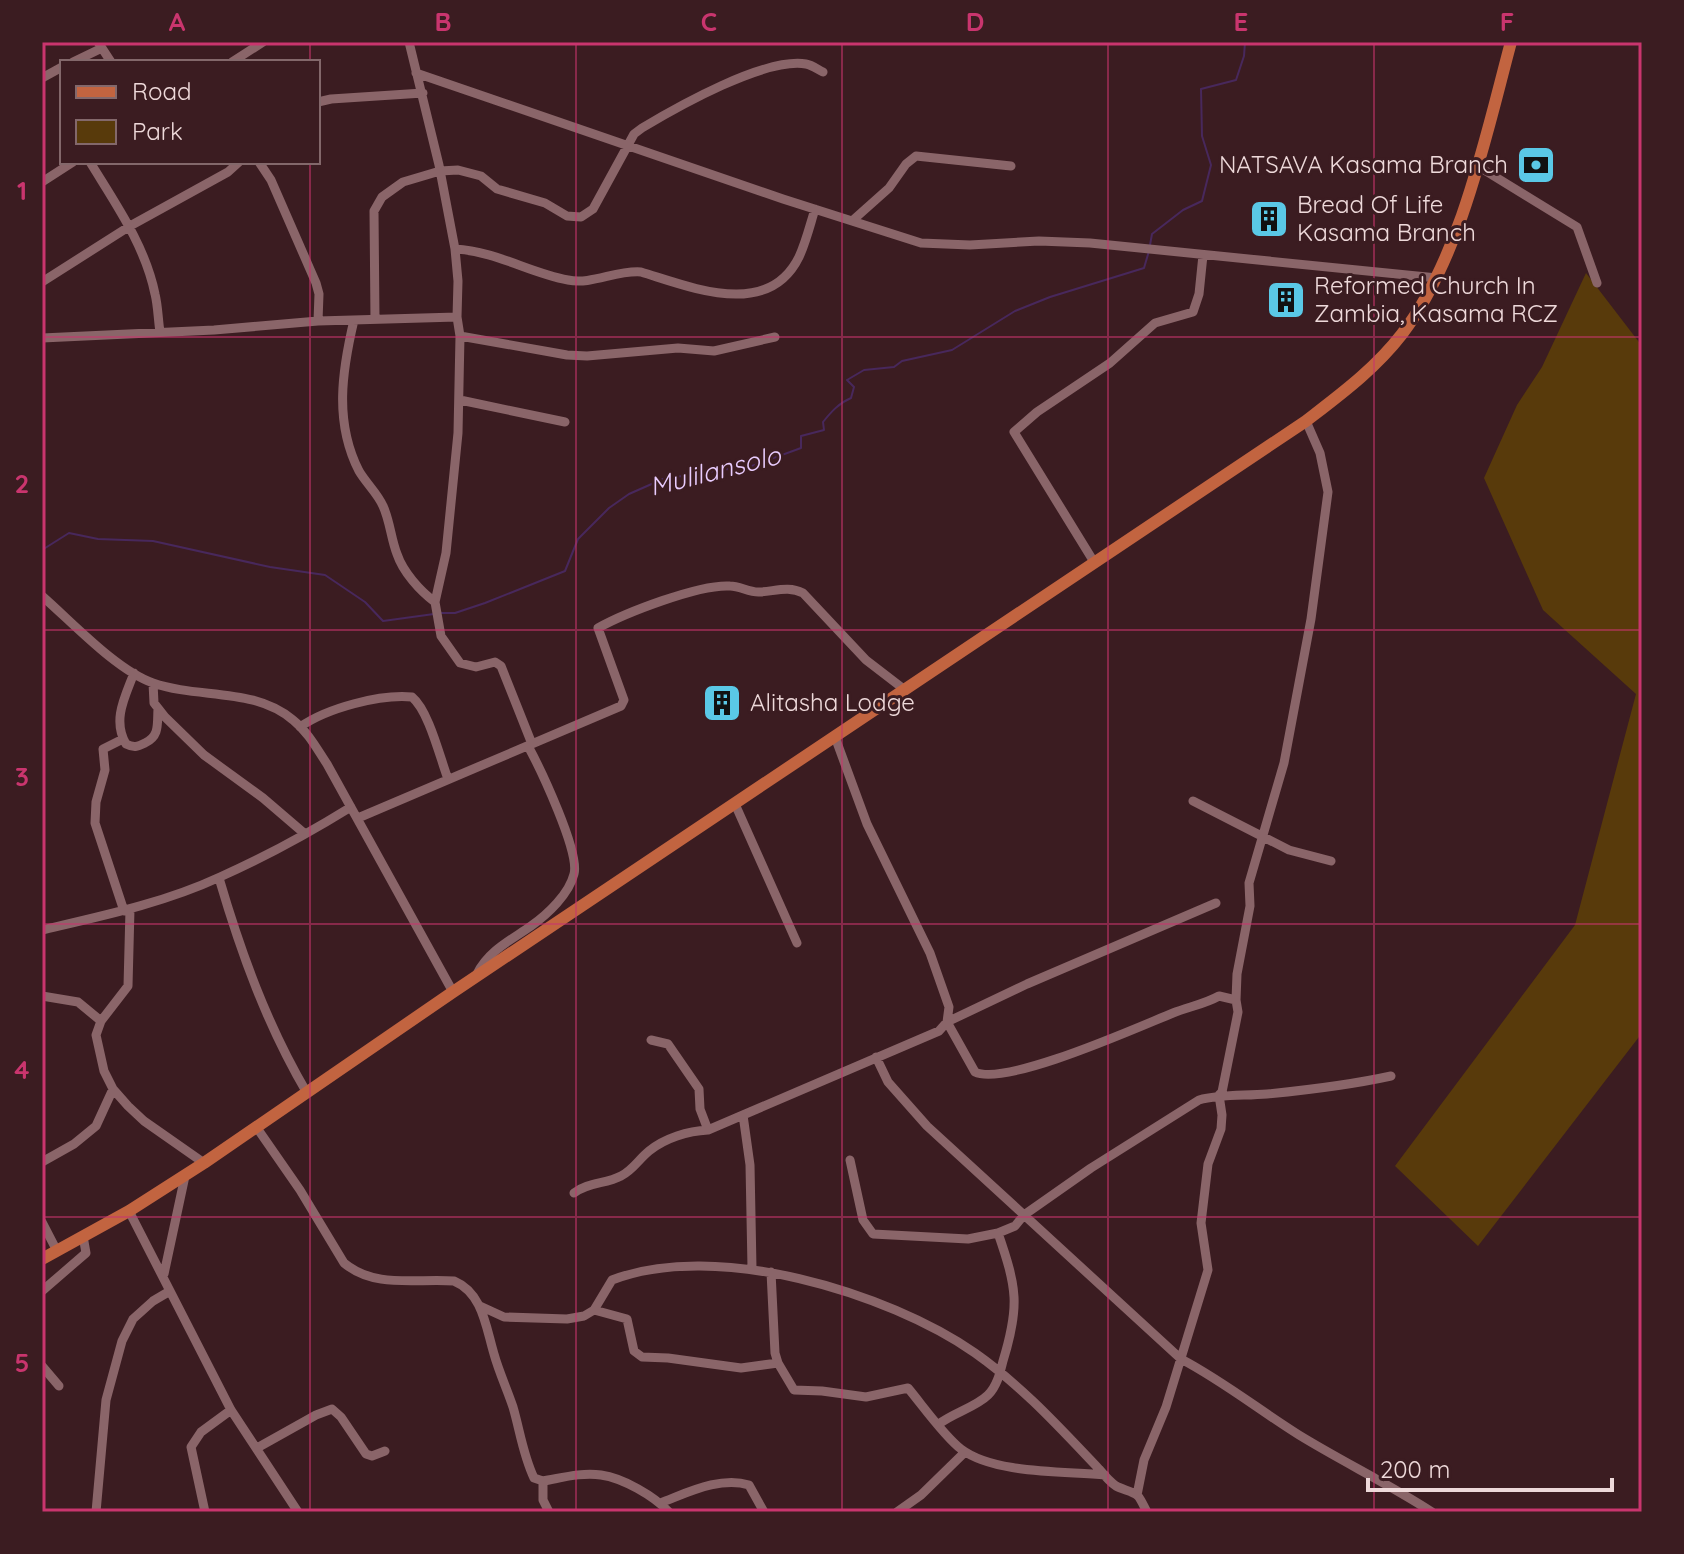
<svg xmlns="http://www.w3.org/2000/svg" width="1684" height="1554" font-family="Quicksand,sans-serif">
  <rect width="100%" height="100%" fill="#3b1c21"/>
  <path fill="#583a0b" d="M 1586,273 L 1642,346 L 1642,1033 L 1478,1246 L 1395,1166 L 1575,925 L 1636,694 L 1543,610 L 1484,478 L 1517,405 L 1542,367 Z"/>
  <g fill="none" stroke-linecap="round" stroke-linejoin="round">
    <path stroke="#48285c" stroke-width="2" d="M 1150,245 L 1152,234 L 1183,210 L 1202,201 L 1211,165 L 1202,136 L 1201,89 L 1236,80 L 1244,56 L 1245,42
      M 42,550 L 69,533 L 98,539 L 153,541 L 270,567 L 325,575 L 365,602 L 383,621 L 434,614
      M 441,613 L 455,613 L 485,603 L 565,571 L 578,539 L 609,508 L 629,494 L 663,479 L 727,469 L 741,470 L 801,448 L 801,436 L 824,430 L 823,422 C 831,412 839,403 851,398 L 854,387 L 847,380 L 864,370 L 894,367 L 902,361 L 952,350 L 1015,311 L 1050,297 L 1144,268 L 1149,251"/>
    <path stroke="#8a6569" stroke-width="9" d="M 98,42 L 111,62
      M 409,42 L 439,165 L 455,249 L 458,281 L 457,317 L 460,336 L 458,433 L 446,553 L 435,602 L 441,636 L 460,663 L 476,667 L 495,662 L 501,666 L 532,744
      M 73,62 L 102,48
      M 232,62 L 263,42
      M 416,73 L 783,199 L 921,243 L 970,245 L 1039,241 L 1090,243 L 1437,278
      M 42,78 L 62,67
      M 318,102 L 331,99 L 423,93
      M 90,162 C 115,203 145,245 155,294 C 158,306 158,319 160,332
      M 259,162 L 271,180 L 316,283 L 319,294 L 318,321
      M 1476,165 L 1577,227 L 1597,283
      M 42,182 L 73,162
      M 852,221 L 889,188 L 906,164 L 916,156 L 1011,166
      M 455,249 C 496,251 529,273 568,280 C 592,285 616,270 641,272 C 691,287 768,320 799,257 C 806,242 810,225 815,209
      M 42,282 L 130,226 L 228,172 L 239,162
      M 375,319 L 374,211 L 382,197 L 403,182 L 440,171 L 458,170 L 481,176 L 497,189 L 545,203 L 567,216 L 581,217 L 593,209 L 634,134 L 642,128 C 677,107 765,57 806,64 C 812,65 817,69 823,72
      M 354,320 C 342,371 334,422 359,471 C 366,483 378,494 383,506 C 390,521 391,539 397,554 C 403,572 420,591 435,602
      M 460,336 L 567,355 L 587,356 L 678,348 L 714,351 L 775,337
      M 42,338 L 214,330 L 318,321 L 457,317
      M 460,400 L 565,422
      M 1094,562 L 1014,432 L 1037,412 L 1110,363 L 1155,323 L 1193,312 L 1199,294 L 1203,255
      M 42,596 C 72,622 116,670 153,683 C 199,699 254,687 293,720 C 308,732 317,749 327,764 L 453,992
      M 134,673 C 125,697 112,720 126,744 C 134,748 137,747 145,743 C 160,736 157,724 158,709
      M 153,683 L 154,703 L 165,717 L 204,755 L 263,798 L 305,834
      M 300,727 C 327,708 380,694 412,697 C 429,711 440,758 448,779
      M 835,737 L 867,824 L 930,953 L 949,1007 L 947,1022 L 975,1072 C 1005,1087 1138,1027 1173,1013 C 1188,1007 1205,1004 1219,996 L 1236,1000 L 1238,1012 L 1222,1092 L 1219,1095 L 1222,1115 L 1221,1129 L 1208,1164 L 1201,1223 L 1208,1270 L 1166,1407 L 1144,1460 L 1137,1495
      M 123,739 L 103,749 L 105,770 L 96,802 L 95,823 L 124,911
      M 1193,801 L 1289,850 L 1331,861
      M 735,804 L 797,943
      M 358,818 L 621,706 L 624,700 L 598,628 C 625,613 699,584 730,586 C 740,586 750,593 760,592 C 776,591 789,586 803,593 L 866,660 L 905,690
      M 219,878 C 241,953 267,1025 307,1093
      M 130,909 L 128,986 L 101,1021 L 96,1035 L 104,1071 L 113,1089 L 128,1106 L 144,1121 L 204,1163
      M 42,930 C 102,916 164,903 220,877 C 265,857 309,833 351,807
      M 477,974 C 488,951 511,940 531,926 C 548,914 569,894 574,874 C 580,852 540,768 528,746
      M 42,996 L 78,1002 L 101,1021
      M 1236,1000 L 1237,974 L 1250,906 L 1249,883 L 1284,763 L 1311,619 L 1328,492 L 1320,453 L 1306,421
      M 651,1040 L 668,1044 L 699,1089 L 700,1109 L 708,1130
      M 876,1057 L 888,1082 L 927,1126 L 1181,1359 C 1223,1381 1259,1410 1299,1435 C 1343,1462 1389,1484 1432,1512
      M 743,1115 L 750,1165 L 752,1268
      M 257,1128 L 300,1190 L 344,1263 C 375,1289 417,1278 454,1281 C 483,1293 486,1328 494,1354 C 499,1372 507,1389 513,1407 C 520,1431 523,1455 534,1478 L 543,1481 C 561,1478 582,1472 601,1475 C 623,1478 654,1496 669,1512
      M 850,1160 L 863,1220 L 873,1234 L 968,1239 L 998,1233 L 1015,1226 L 1024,1215 L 1091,1168 L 1199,1100 C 1221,1094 1243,1096 1267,1094 C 1308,1090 1350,1085 1391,1076
      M 42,1162 L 74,1144 L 96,1126 L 113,1089
      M 574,1193 C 588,1182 606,1184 621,1176 C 633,1170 639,1159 649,1151 C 665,1138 688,1131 708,1130 L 939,1031 L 947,1022 L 1027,984 L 1216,903
      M 129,1211 L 231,1410 L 298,1512
      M 42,1222 L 57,1251
      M 771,1272 L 775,1353 L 778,1363 L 794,1390 L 822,1391 L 866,1397 L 908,1388 C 923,1406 944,1436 961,1449 C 994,1474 1063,1471 1105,1475
      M 164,1274 L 185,1176
      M 42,1291 L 86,1253 L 83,1236
      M 480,1306 L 504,1317 L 567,1319 L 584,1316 L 594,1310 L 612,1280 C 715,1240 887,1292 975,1353 C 1023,1387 1059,1427 1099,1469 C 1104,1475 1110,1482 1116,1486 C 1123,1490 1133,1491 1138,1496 C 1142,1501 1144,1507 1147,1512
      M 594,1310 L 627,1319 L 634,1351 L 642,1357 L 668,1358 L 741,1368 L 778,1363
      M 42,1366 L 59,1386
      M 939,1424 C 953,1413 976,1407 988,1395 C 997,1386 1000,1373 1003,1361 C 1020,1306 1017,1288 998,1233
      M 257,1448 L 316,1415 L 332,1409 L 341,1417 L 366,1454 L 372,1456 L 385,1451
      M 543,1481 L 543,1500 L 549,1512
      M 660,1503 C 687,1493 720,1476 749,1485 L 764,1512
      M 96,1512 L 106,1400 L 122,1341 L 133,1319 L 153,1301 L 170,1291
      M 205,1512 L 191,1447 L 201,1432 L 231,1410
      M 897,1512 L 921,1495 L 965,1452"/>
    <path stroke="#c26440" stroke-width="12" d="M 42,1259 L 129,1211 L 204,1163 L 453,992 L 1306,421 C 1341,394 1375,369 1402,334 C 1461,257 1486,135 1511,42"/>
  </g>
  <path fill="none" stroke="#c9356e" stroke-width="2" stroke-opacity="0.55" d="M 310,42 L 310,62M 576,42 L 576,1512M 842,42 L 842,1512M 1108,42 L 1108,1512M 1374,42 L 1374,1512M 310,162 L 310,1512M 42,337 L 1642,337M 42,630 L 1642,630M 42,924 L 1642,924M 42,1217 L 1642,1217"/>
  <defs>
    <symbol id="bank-square" viewBox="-11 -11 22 22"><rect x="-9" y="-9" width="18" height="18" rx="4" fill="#5ac8e6" stroke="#3b1c21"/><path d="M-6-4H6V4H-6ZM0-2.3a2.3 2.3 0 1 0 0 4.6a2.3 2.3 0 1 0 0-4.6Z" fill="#111"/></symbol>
    <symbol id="building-square" viewBox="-11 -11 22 22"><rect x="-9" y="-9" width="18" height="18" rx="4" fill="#5ac8e6" stroke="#3b1c21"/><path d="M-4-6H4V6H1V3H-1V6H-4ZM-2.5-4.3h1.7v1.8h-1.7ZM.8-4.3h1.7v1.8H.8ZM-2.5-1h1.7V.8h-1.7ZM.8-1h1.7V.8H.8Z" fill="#111"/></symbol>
  </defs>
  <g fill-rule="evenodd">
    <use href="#bank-square" x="1514" y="143" width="44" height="44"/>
    <use href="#building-square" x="1247" y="197" width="44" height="44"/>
    <use href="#building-square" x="1264" y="278" width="44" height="44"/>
    <use href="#building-square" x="700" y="681" width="44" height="44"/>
  </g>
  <g text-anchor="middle" stroke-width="6" stroke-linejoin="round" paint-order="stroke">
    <g font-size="24" fill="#eed9da" stroke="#3b1c21" text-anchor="start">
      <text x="1508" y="173" text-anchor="end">NATSAVA Kasama Branch</text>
      <text x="1297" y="213">Bread Of Life<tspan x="1297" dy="28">Kasama Branch</tspan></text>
      <text x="1314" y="294">Reformed Church In<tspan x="1314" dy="28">Zambia, Kasama RCZ</tspan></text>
      <text x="750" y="711">Alitasha Lodge</text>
    </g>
    <g font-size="26" font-style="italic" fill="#e9ccfe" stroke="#3b1c21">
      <text transform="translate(715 471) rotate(-14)" y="9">Mulilansolo</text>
    </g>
  </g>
  <rect width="1684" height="1554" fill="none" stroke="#3b1c21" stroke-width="88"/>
  <rect x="60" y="60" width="260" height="104" fill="#3b1c21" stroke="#83686b" stroke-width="2"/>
  <rect x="76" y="86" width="40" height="12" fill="#c26440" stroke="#83686b" stroke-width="2"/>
  <text x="132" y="100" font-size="24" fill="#eed9da">Road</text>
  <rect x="76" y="120" width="40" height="24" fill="#583a0b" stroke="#83686b" stroke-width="2"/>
  <text x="132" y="140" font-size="24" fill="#eed9da">Park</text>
  <path d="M1368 1478v12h244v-12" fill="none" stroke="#eed9da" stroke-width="4"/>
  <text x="1380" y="1478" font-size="24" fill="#eed9da" stroke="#3b1c21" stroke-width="6" paint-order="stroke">200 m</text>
  <rect x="44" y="44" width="1596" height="1466" fill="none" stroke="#c9356e" stroke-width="3"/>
  <g font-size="26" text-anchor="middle" font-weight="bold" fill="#c9356e">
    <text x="177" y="31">A</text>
    <text x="443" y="31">B</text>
    <text x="709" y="31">C</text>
    <text x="975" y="31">D</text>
    <text x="1241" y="31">E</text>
    <text x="1507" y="31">F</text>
    <text x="22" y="200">1</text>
    <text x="22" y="493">2</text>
    <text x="22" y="786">3</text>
    <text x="22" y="1079">4</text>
    <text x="22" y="1372">5</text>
  </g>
</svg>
